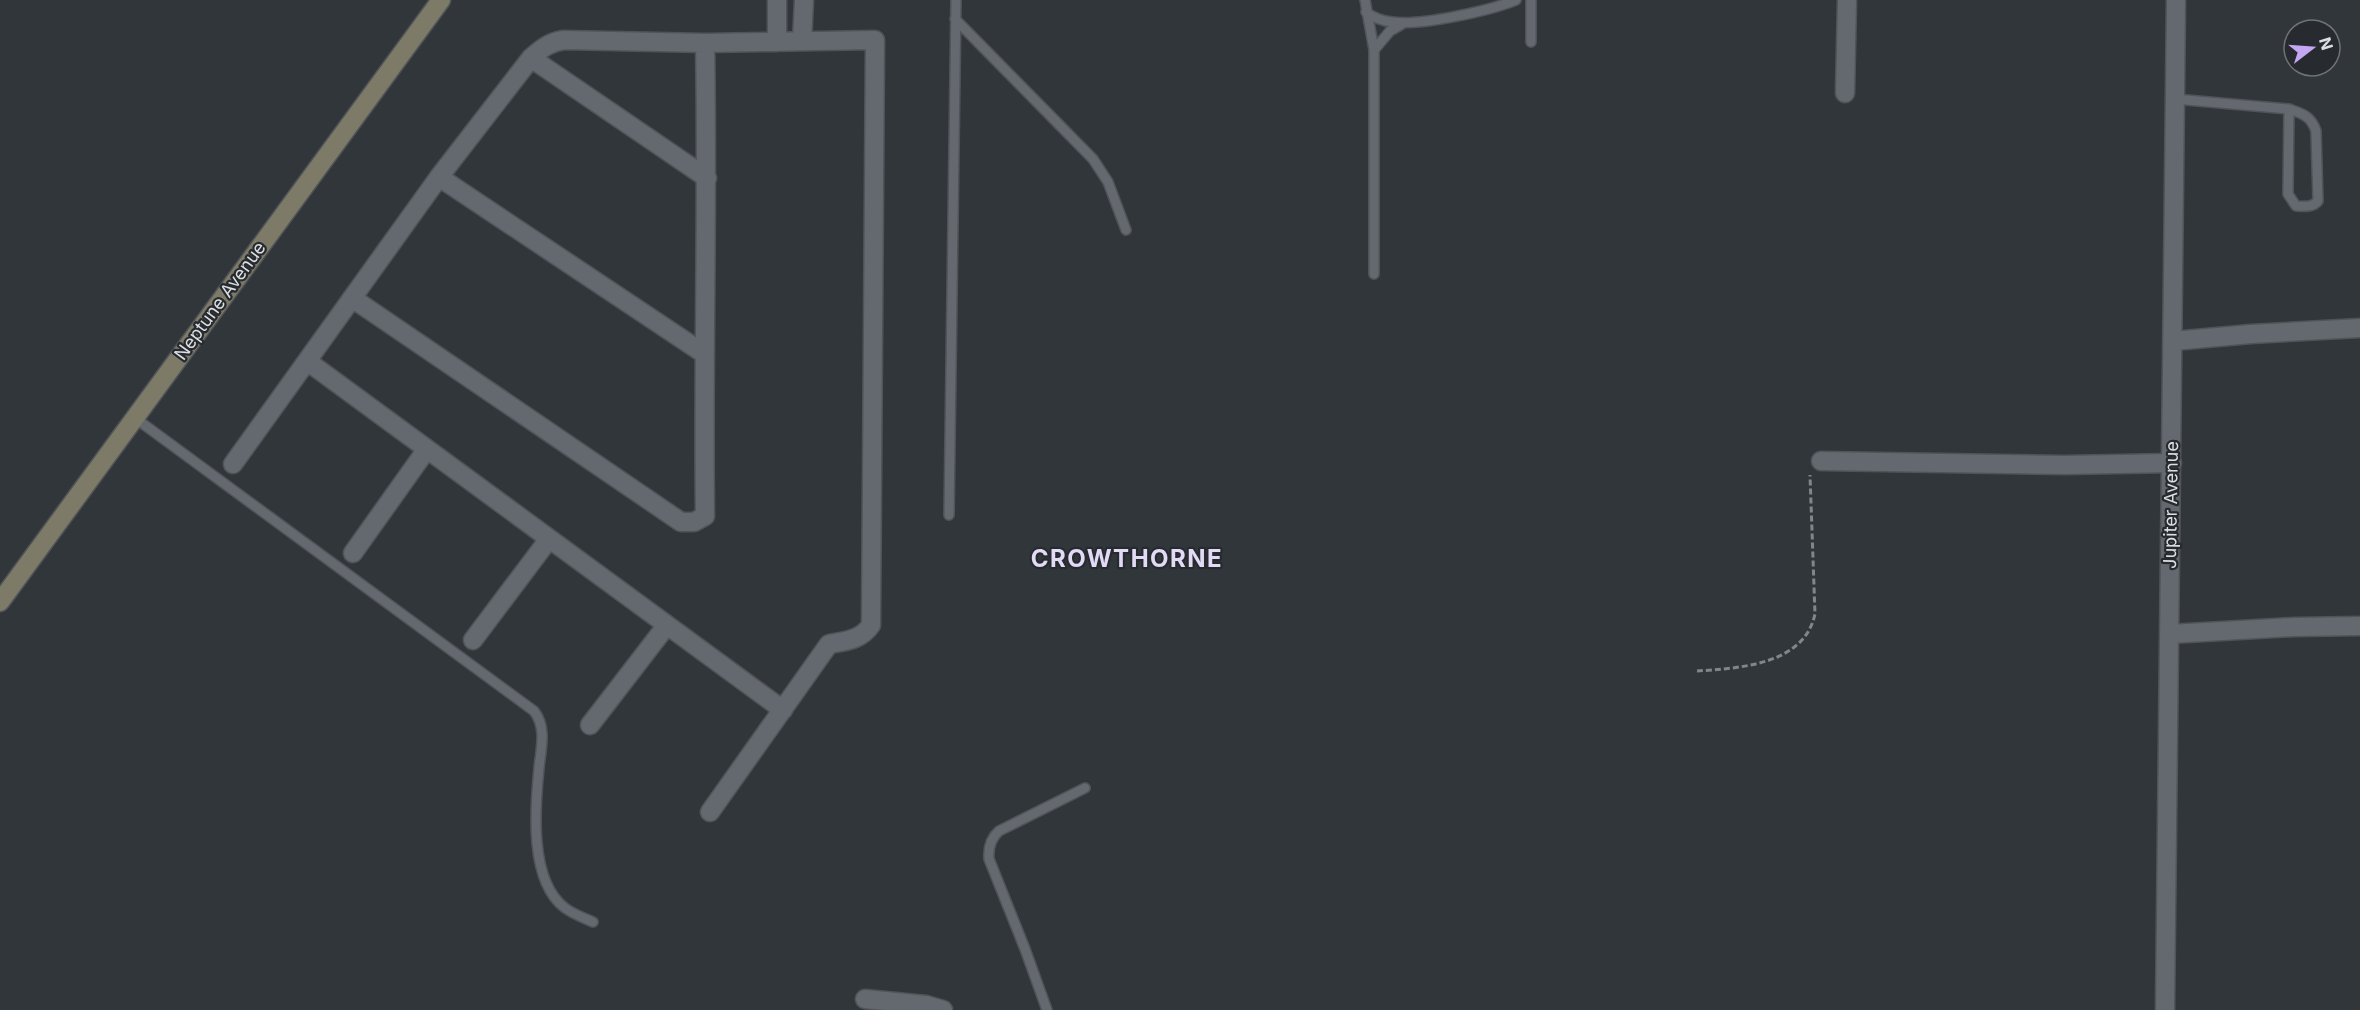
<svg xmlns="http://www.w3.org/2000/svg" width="2360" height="1010" font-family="Inter,sans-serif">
  <rect width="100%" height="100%" fill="#31363a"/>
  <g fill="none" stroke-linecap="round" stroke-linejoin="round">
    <defs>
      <path id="lane" d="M 1365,0 L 1374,50 L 1374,274
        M 1366,12 C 1374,18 1382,21 1392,22 C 1420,26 1489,11 1516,0
        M 955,19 L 1093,159 L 1108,182 L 1126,230
        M 1531,42 L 1531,0
        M 1374,50 L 1390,31 L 1402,24
        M 2175,99 L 2289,109 C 2303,114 2311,116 2316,131 L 2318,201 C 2312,208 2304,206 2296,206 L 2288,194 L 2289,109
        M 135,418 L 534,711 C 547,728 541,748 539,768 C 535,808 529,881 565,908 C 573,914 584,918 593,922
        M 949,515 L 956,0
        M 1047,1010 L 1025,949 L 989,859 C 988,848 990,839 999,831 L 1085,788"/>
      <path id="street" d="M 802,41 L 804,0
        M 777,42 L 777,0
        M 531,58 L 707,178
        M 1845,93 L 1847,0
        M 439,177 L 703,353
        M 352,298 L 681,522 L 694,522 L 705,516 C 703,358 708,201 705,43
        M 2173,341 L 2251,334 L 2360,328
        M 307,361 L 783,710
        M 1821,461 L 2065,465 L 2172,463
        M 233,464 L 439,177 L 531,58 C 542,48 550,42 564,40 L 705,43 L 875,40 L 871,625 C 861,640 846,641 829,644 L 710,812
        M 353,553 L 427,449
        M 2170,634 L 2294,627 L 2360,626
        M 473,640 L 549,539
        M 590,725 L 667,625
        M 865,999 L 926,1005 L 943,1010
        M 2165,1010 L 2176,0"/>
      <path id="secondary" d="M 0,602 L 441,0"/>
    </defs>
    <use href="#lane" stroke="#505357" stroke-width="12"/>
    <use href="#street" stroke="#505357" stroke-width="21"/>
    <use href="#secondary" stroke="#505357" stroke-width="21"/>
    <path stroke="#828689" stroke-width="3" stroke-dasharray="6 3" stroke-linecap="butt" d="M 1697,671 C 1740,668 1804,665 1815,614 L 1810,475"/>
    <use href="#lane" stroke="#64696f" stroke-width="9"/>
    <use href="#street" stroke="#64696f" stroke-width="18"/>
    <use href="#secondary" stroke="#7d7a68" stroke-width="18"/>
  </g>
  <g text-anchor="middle" stroke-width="4.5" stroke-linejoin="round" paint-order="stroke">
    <g font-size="18" fill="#dcdfe2" stroke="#272b30">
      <text transform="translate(220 301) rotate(-54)" y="6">Neptune Avenue</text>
      <text transform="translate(2171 505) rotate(-89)" y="6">Jupiter Avenue</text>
    </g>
    <g font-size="24" font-weight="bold" letter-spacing="1.5" fill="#e3daf6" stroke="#272b30">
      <text x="1127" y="567">CROWTHORNE</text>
    </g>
  </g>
  <g transform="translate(2312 48) rotate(73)"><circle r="28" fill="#272b30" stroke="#6f7377" stroke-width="1.5"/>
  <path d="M0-4.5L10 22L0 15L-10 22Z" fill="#c3a7f2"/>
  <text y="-9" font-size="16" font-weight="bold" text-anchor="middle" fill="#dcdfe2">N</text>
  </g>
</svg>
